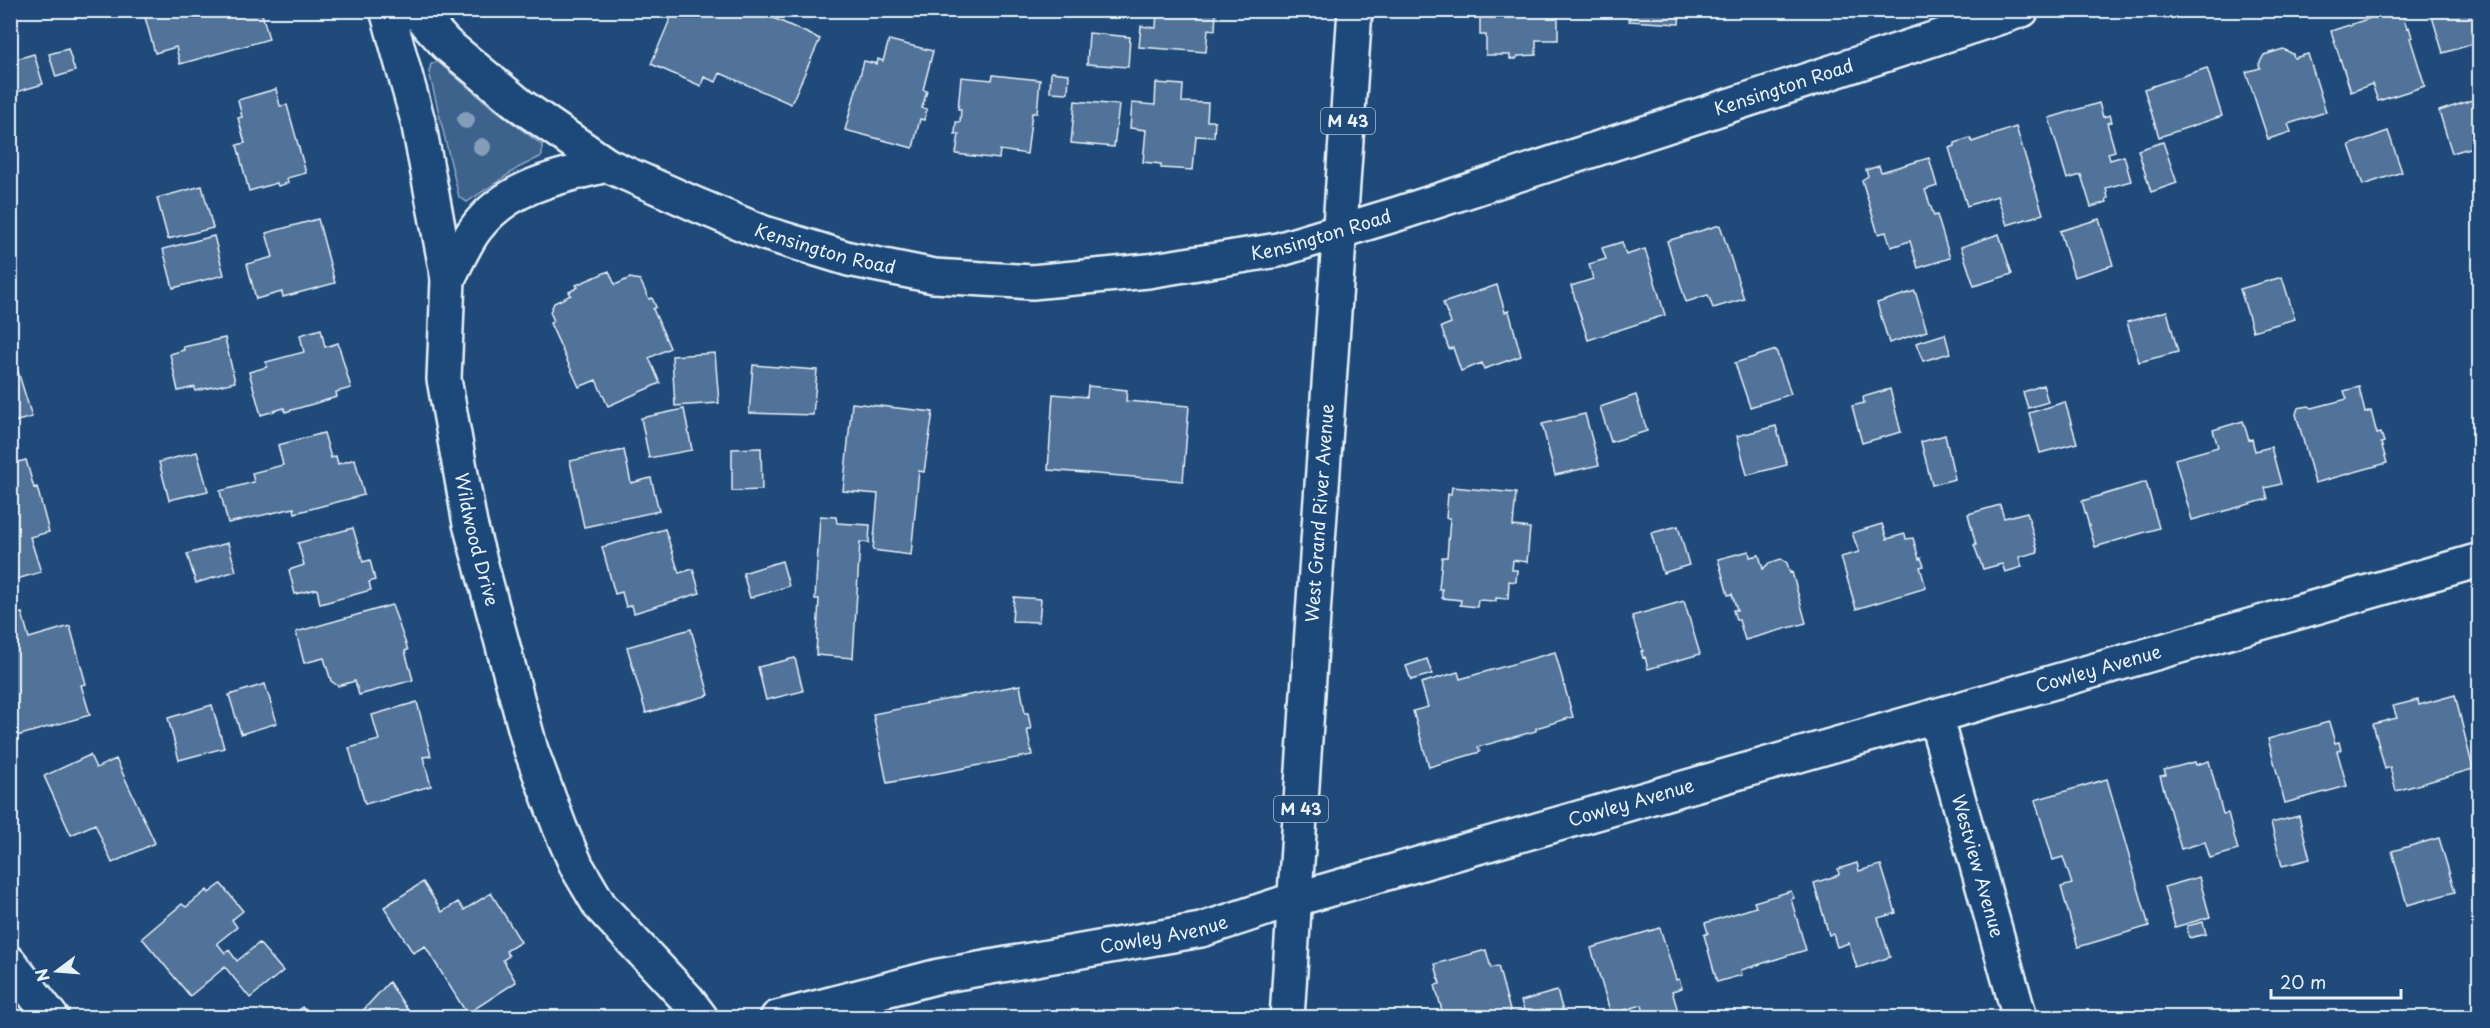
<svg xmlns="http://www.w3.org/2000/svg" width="2490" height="1028" font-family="'Playpen Sans',sans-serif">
  <rect width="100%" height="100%" fill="#1f4a7a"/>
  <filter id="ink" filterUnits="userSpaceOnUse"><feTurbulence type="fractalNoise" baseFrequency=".0167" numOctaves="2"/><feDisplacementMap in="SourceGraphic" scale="12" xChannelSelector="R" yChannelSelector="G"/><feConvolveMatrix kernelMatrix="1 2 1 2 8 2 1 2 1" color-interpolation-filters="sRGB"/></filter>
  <g filter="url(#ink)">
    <path fill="#3c628c" stroke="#92aac2" stroke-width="1.5" d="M 438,62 L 489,105 L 542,145 L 542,156 L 518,168 L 467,202 L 459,197 L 429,72 L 431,64 Z"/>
    <path fill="#517399" stroke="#e8f1f8" stroke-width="1.5" d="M 143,10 L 261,10 L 269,39 L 180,64 L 176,47 L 155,53 Z
      M 674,10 L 756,10 L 820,39 L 791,104 L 720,73 L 716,82 L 704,77 L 701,86 L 651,64 Z
      M 1157,10 L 1216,10 L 1215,30 L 1208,29 L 1206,52 L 1139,47 L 1141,26 L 1156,28 Z
      M 1480,10 L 1558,10 L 1558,40 L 1536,40 L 1536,55 L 1518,56 L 1516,59 L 1510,59 L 1510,55 L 1486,55 L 1486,35 L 1480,35 Z
      M 1630,10 L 1680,10 L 1679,24 L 1629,21 Z
      M 2395,10 L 2401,10 L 2407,28 L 2409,27 L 2412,37 L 2410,38 L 2425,86 L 2378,101 L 2372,84 L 2351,92 L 2331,31 Z
      M 2430,10 L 2480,10 L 2480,42 L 2443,53 Z
      M 1089,33 L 1130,37 L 1128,67 L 1087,64 Z
      M 889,40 L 933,51 L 923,90 L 927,91 L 922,108 L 927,109 L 924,120 L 920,119 L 913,148 L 845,130 L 864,61 L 877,64 L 878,59 L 883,61 Z
      M 68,49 L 75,71 L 56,77 L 49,54 Z
      M 2283,49 L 2293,54 L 2294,58 L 2308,54 L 2326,112 L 2288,124 L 2291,132 L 2268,139 L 2246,72 L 2260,68 L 2259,64 L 2264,55 Z
      M 34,54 L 43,84 L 10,94 L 10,61 Z
      M 2207,68 L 2222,116 L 2159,137 L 2144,89 Z
      M 1051,72 L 1069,74 L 1068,93 L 1050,92 Z
      M 993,75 L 1040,80 L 1037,113 L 1032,113 L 1027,154 L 1000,150 L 999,159 L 956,154 L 959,134 L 955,134 L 956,122 L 960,122 L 961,109 L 958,109 L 961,77 L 992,80 Z
      M 1156,83 L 1183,85 L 1182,102 L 1208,103 L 1207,121 L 1215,121 L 1214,137 L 1196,136 L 1193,170 L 1161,168 L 1161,164 L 1143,162 L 1146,130 L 1130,128 L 1132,103 L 1155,105 Z
      M 276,89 L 280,106 L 287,105 L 306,173 L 287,178 L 288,183 L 278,186 L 277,183 L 249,191 L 237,145 L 245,143 L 238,118 L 242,117 L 238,100 Z
      M 2478,98 L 2480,145 L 2452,153 L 2439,111 Z
      M 1075,101 L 1119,105 L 1114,147 L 1071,143 Z
      M 2099,103 L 2103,117 L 2110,115 L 2112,122 L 2107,123 L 2115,151 L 2108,153 L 2110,160 L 2124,156 L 2131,181 L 2106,188 L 2108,198 L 2106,199 L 2107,202 L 2091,207 L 2081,175 L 2067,179 L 2049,118 Z
      M 2016,127 L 2043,214 L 2007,225 L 1997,196 L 1967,206 L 1949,148 L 1955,146 L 1955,143 L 1970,138 L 1972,142 Z
      M 2388,131 L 2402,172 L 2363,185 L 2349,145 Z
      M 2163,142 L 2177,183 L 2151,192 L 2138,150 Z
      M 1929,158 L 1937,186 L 1925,190 L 1934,216 L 1937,215 L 1950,258 L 1918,268 L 1910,241 L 1891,247 L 1886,232 L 1878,234 L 1862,180 L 1868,176 L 1866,170 L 1879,166 L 1881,172 Z
      M 202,186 L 213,228 L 168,239 L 157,198 Z
      M 318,219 L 335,283 L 283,297 L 282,292 L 256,299 L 247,264 L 273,257 L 266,233 Z
      M 2099,219 L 2113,265 L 2074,277 L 2060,231 Z
      M 1720,225 L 1744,299 L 1713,308 L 1708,295 L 1686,302 L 1667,241 Z
      M 1999,234 L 2012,274 L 1974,286 L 1961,247 Z
      M 214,236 L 224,275 L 173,288 L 163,249 Z
      M 1622,242 L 1626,255 L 1645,249 L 1665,315 L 1588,340 L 1571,286 L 1593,279 L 1589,264 L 1606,259 L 1602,248 Z
      M 609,271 L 615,285 L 630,278 L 640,280 L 649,299 L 652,298 L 656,307 L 653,309 L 670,348 L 649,358 L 660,383 L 608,406 L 596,380 L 579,387 L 550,323 L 554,321 L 550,312 L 554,303 L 571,295 L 569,292 L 578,287 L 576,285 Z
      M 2282,277 L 2295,319 L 2253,331 L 2240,289 Z
      M 1497,285 L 1505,312 L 1509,311 L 1521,356 L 1484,369 L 1482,363 L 1461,371 L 1453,348 L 1449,349 L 1441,327 L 1451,323 L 1443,303 Z
      M 1915,291 L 1927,331 L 1889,343 L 1877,303 Z
      M 2167,311 L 2178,352 L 2139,362 L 2127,322 Z
      M 321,329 L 325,347 L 338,343 L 351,388 L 336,392 L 337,397 L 285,412 L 284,408 L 261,415 L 249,372 L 267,367 L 266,362 L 304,352 L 300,335 Z
      M 1945,334 L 1950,353 L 1923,361 L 1916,343 Z
      M 225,338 L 235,382 L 195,391 L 195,387 L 178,391 L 170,354 L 184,350 L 183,347 Z
      M 10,345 L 32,417 L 10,423 Z
      M 1776,350 L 1791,394 L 1750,407 L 1735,363 Z
      M 715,353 L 719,403 L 675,406 L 672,356 Z
      M 753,365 L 817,370 L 813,415 L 749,413 Z
      M 2043,385 L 2048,402 L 2028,408 L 2023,392 Z
      M 1088,386 L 1127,390 L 1126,401 L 1189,406 L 1183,481 L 1048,470 L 1053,394 L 1087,397 Z
      M 2359,387 L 2365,413 L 2371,411 L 2377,434 L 2381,433 L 2384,442 L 2381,443 L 2387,463 L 2315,483 L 2296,414 L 2298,408 L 2309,406 L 2312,408 L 2347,399 L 2344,391 Z
      M 1890,389 L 1901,432 L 1862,443 L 1852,406 L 1864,403 L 1863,397 Z
      M 1636,395 L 1647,431 L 1611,442 L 1600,407 Z
      M 2065,402 L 2077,443 L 2040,453 L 2029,413 Z
      M 852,403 L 933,412 L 924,472 L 919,471 L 911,555 L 873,550 L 878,494 L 843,491 Z
      M 684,409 L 692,450 L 649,458 L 641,418 Z
      M 1585,414 L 1599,465 L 1555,475 L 1542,424 Z
      M 2243,421 L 2249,440 L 2252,439 L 2255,451 L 2271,447 L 2281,484 L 2265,488 L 2268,499 L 2192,520 L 2175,459 L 2218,447 L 2213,430 Z
      M 1776,426 L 1787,465 L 1747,475 L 1737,436 Z
      M 324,433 L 331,458 L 336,456 L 338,464 L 355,459 L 364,495 L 295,513 L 294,508 L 228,523 L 220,491 L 254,482 L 252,473 L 283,465 L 278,445 Z
      M 1945,435 L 1955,479 L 1932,485 L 1921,442 Z
      M 761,448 L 762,490 L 732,491 L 732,449 Z
      M 624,450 L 631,483 L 651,478 L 659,511 L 584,527 L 570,461 Z
      M 197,452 L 208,491 L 169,500 L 159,462 Z
      M 26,460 L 34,488 L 37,487 L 49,532 L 30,537 L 41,572 L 10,581 L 10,464 Z
      M 2146,482 L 2159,528 L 2095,547 L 2082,501 Z
      M 1452,487 L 1516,493 L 1513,526 L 1530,528 L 1527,562 L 1513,560 L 1512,570 L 1517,570 L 1516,582 L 1509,581 L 1508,599 L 1496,598 L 1496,601 L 1478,600 L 1477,607 L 1460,605 L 1461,600 L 1442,598 L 1442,589 L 1439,589 L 1442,557 L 1447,557 L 1450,518 L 1446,518 L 1448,494 L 1451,494 Z
      M 2000,505 L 2004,518 L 2027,512 L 2038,552 L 2019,557 L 2022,567 L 2005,572 L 2002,564 L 1983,569 L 1974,545 L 1976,545 L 1968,514 Z
      M 820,516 L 836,517 L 837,523 L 870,525 L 869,543 L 860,542 L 853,658 L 816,655 L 819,599 L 815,599 Z
      M 1882,524 L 1887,539 L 1905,534 L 1906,539 L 1913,538 L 1919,559 L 1921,558 L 1924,566 L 1920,567 L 1926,588 L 1856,609 L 1841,557 L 1859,552 L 1852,533 Z
      M 1678,526 L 1689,565 L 1663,573 L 1651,533 Z
      M 353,528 L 363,562 L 370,560 L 375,580 L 369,582 L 371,590 L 320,604 L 317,589 L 295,594 L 289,570 L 304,565 L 298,543 Z
      M 665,529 L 679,573 L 693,569 L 700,593 L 634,613 L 632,605 L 626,607 L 622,592 L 615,594 L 602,547 Z
      M 228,543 L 236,571 L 196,583 L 187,554 Z
      M 1749,551 L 1750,557 L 1759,555 L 1763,569 L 1769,563 L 1781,559 L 1787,563 L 1790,573 L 1792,572 L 1806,623 L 1745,640 L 1739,620 L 1736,620 L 1733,610 L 1737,610 L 1732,594 L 1728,595 L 1718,559 Z
      M 782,561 L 789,586 L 750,598 L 743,573 Z
      M 1014,597 L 1041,599 L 1039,622 L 1012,621 Z
      M 1684,601 L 1700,654 L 1648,669 L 1645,657 L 1643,658 L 1641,651 L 1643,651 L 1632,616 Z
      M 392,605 L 408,650 L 405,651 L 413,680 L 359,695 L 355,681 L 338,686 L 331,681 L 324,658 L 304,663 L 296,632 Z
      M 22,613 L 29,638 L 70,626 L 86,684 L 81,685 L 90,715 L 10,738 L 10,616 Z
      M 691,629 L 709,695 L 646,713 L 627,647 Z
      M 1555,652 L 1573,717 L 1536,728 L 1536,731 L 1478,747 L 1480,752 L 1429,767 L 1413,711 L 1428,707 L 1421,683 L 1458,672 L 1460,679 Z
      M 795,658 L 803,691 L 766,700 L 758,667 Z
      M 1427,659 L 1432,674 L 1411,680 L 1406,666 Z
      M 265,684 L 277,723 L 241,734 L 229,695 Z
      M 1020,685 L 1025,713 L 1028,713 L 1031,729 L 1027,729 L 1032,755 L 887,783 L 873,714 Z
      M 2455,695 L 2473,769 L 2396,791 L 2390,767 L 2385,769 L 2373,724 L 2397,718 L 2393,706 L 2418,700 L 2419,705 Z
      M 417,702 L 431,756 L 423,757 L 431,786 L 365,804 L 349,748 L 379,740 L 372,715 Z
      M 212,705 L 224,748 L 179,760 L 168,718 Z
      M 2329,722 L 2335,743 L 2339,742 L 2341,750 L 2337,751 L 2347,786 L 2285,803 L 2268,739 Z
      M 90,755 L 96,768 L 116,759 L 155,843 L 112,863 L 95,824 L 71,835 L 44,776 Z
      M 2209,761 L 2223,814 L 2228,813 L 2238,850 L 2210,858 L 2205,842 L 2181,849 L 2160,776 L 2166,775 L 2164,770 L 2195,762 L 2196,765 Z
      M 2107,779 L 2149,926 L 2078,947 L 2061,887 L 2072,884 L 2063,857 L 2053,860 L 2035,800 Z
      M 2299,816 L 2310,859 L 2282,866 L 2271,823 Z
      M 2439,838 L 2455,892 L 2407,905 L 2392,851 Z
      M 1857,863 L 1859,871 L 1881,865 L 1896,913 L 1878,918 L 1890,957 L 1857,968 L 1849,943 L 1837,947 L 1833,934 L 1829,935 L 1814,883 L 1839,875 L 1838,869 Z
      M 2199,877 L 2210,917 L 2175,927 L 2164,887 Z
      M 423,882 L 442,912 L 458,902 L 464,910 L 491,893 L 521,942 L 506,951 L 509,956 L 503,960 L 516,982 L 467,1014 L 425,946 L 413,953 L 384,907 Z
      M 221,884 L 243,911 L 232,920 L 237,927 L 217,943 L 225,953 L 229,950 L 237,961 L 259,943 L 283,971 L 250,998 L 225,967 L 190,996 L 142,938 L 182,904 L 186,907 L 207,890 L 209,893 Z
      M 1791,891 L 1794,898 L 1791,899 L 1806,950 L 1741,970 L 1742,975 L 1717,982 L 1704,935 L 1708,933 L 1705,923 L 1756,907 L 1754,902 Z
      M 2203,922 L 2206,934 L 2189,938 L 2187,926 Z
      M 1660,928 L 1676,980 L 1679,979 L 1682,988 L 1672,991 L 1680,1018 L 1645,1018 L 1642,1005 L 1611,1014 L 1591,948 Z
      M 1486,950 L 1491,968 L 1498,966 L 1511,1014 L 1524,1010 L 1521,1001 L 1557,991 L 1565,1018 L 1444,1018 L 1435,985 L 1440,984 L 1435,964 Z
      M 389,982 L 413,1018 L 356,1018 Z
      M 302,1007 L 313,1018 L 292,1018 Z"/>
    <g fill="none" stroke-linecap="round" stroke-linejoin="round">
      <defs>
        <g id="street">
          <path id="s1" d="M 387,10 L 418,121 L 448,279 L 444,379 L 470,524 L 531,750 L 560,828 L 577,867 L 600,906 L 686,998 L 701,1018"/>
          <path id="s2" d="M 415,10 L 446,44 L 520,105 L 607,165 L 697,205 L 764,233 L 849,259 L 934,276 L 1032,282 L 1148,271 L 1278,250 L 1397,214 L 2022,10"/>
          <path d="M 448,279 C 457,262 465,242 477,227 C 508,186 560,176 607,165"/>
          <path id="s3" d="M 1935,716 L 2020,1018"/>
          <path d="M 10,963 L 52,1018"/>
          <path id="s4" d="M 777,1018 L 939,976 L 1201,930 L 1296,899 L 2480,560"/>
        </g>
        <g id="primary">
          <path id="s5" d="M 1287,1018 L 1314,600 L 1355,10"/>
        </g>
      </defs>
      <use href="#street" stroke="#e8f1f8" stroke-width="38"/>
      <use href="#primary" stroke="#e8f1f8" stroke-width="38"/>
      <use href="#street" stroke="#1f4a7a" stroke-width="33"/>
      <use href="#primary" stroke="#1f4a7a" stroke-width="33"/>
    </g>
    <g fill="#849eb9">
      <circle cx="466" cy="120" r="9"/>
      <circle cx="482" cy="147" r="9"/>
    </g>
  </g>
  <g text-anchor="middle" stroke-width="5" stroke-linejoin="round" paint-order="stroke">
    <g fill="#1f4a7a" stroke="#acbfd2" stroke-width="1.5">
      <rect x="1321" y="108" width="54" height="26" rx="4.5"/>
      <rect x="1274" y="796" width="54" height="26" rx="4.5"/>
    </g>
    <g font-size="16" font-weight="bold" fill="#e8f1f8">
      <text x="1348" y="127">M 43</text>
      <text x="1301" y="815">M 43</text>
    </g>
    <g font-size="18" fill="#e8f1f8" stroke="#1f4a7a">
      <text dy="6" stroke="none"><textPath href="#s2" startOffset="1472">Kensington Road</textPath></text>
      <text dy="6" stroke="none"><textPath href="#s2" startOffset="986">Kensington Road</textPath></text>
      <text dy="6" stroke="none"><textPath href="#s2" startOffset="482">Kensington Road</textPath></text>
      <text dy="6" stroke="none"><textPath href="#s5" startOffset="506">West Grand River Avenue</textPath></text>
      <text dy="6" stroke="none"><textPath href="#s1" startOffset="540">Wildwood Drive</textPath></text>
      <text dy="6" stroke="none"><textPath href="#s4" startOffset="1368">Cowley Avenue</textPath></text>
      <text dy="6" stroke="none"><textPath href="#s4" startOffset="882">Cowley Avenue</textPath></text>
      <text dy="6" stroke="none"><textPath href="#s3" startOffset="156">Westview Avenue</textPath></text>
      <text dy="6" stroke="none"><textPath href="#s4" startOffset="396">Cowley Avenue</textPath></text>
    </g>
  </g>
  <rect width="2490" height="1028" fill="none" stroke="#1f4a7a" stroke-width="36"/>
  <rect x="18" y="18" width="2454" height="992" fill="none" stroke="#e8f1f8" stroke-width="2" filter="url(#ink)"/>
  <g transform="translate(57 971) rotate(254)" stroke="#1f4a7a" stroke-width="4.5" paint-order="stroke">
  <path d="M0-4.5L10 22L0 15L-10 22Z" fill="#e8f1f8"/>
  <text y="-9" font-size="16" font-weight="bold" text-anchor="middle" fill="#e8f1f8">N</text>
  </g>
  <path d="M2271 989v9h130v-9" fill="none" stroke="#e8f1f8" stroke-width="3"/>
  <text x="2280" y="989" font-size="18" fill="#e8f1f8" stroke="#1f4a7a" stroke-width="4.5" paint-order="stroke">20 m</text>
</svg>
